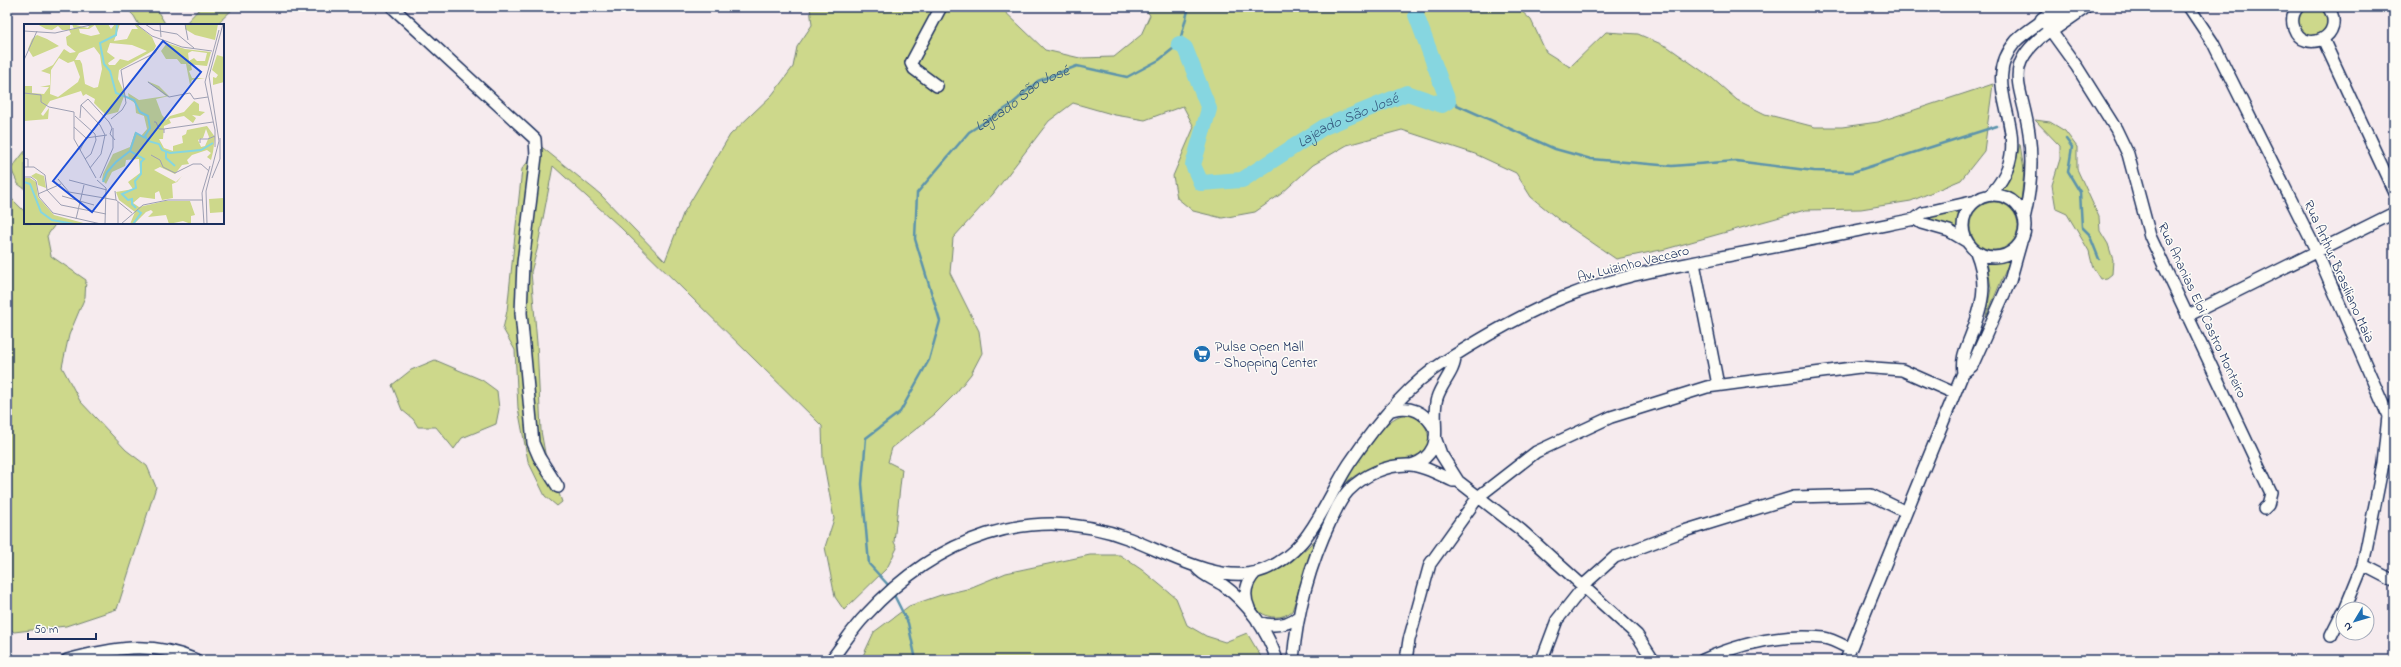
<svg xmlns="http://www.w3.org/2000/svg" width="2401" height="667" font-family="'Indie Flower',sans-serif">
  <rect width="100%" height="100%" fill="#f6ebee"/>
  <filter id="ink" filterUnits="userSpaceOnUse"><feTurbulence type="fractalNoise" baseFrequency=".025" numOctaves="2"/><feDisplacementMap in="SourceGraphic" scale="8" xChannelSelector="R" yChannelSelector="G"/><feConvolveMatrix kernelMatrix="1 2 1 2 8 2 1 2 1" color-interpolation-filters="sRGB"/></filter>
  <g filter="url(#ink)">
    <path fill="#cdd88b" stroke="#748474" d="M2298 21a15 15 0 1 1 30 0a15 15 0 1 1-30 0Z
      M 125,7 L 155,7 L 166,25 L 139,25 L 134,16 Z
      M 201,7 L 235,7 L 216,25 L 184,25 Z
      M 810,7 L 1000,7 L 1045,50 L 1080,58 L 1114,57 L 1141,35 L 1150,15 L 1143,7 L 1517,7 L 1531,20 L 1546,52 L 1570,67 L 1606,32 L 1638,34 L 1668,47 L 1712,78 L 1737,100 L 1765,114 L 1815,127 L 1842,127 L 1878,122 L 1993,84 L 1984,151 L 1961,180 L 1911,201 L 1861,209 L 1805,210 L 1666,249 L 1616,259 L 1558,219 L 1531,197 L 1516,173 L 1475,154 L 1402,130 L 1347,145 L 1313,165 L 1281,194 L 1255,212 L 1222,218 L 1193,211 L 1177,198 L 1173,176 L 1194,127 L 1183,106 L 1145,120 L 1115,115 L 1073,103 L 1049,121 L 993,194 L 953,238 L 950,273 L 979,331 L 982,353 L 971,374 L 955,394 L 935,414 L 892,448 L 888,462 L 902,469 L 894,542 L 897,548 L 887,568 L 844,610 L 835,597 L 825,547 L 834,519 L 823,459 L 822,426 L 620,227 L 553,166 L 537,250 L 531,272 L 537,343 L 541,431 L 545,453 L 562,502 L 557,506 L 545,496 L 528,461 L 518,408 L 515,350 L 503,329 L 507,311 L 522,169 L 534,154 L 533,140 L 600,194 L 665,261 L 683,214 L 730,135 L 772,95 L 793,67 L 797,47 L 812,25 Z
      M 2035,120 L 2050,122 L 2065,131 L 2077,147 L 2077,169 L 2099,217 L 2100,231 L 2108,244 L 2113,260 L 2112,274 L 2107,278 L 2100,279 L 2093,268 L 2089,251 L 2067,214 L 2056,209 L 2052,185 L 2060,159 L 2060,146 Z
      M 2020,144 L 2024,170 L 2021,202 L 2002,191 L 2014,168 Z
      M 25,151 L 25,189 L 18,184 L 11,169 Z
      M 7,194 L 25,212 L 25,223 L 56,223 L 47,236 L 51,256 L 86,280 L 85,297 L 69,335 L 62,367 L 80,401 L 126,450 L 147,466 L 156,487 L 117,609 L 66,626 L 14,632 L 7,626 Z
      M1970 226a24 24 0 1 1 48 0a24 24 0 1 1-48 0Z
      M 1961,210 L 1957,229 L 1926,218 Z
      M 2010,260 L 1986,317 L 1991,288 L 1987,261 Z
      M 435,360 L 482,380 L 497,391 L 499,409 L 496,424 L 462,438 L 454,449 L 436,427 L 418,427 L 413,419 L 402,410 L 392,385 L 411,370 Z
      M 1406,414 C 1415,416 1422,419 1426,428 C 1440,461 1397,458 1379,464 C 1366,468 1355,475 1344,484 C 1356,464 1382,417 1406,414 Z
      M 1315,540 L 1292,611 C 1272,628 1240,607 1255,582 C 1261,572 1277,570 1286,564 C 1297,557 1306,549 1315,540 Z
      M 1090,555 L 1120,555 L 1142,570 L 1176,598 L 1187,625 L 1206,636 L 1225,642 L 1247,633 L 1263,660 L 861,660 L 874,632 L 909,606 L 941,595 L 967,589 L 1006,573 Z"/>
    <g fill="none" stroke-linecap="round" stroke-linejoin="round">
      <g stroke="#5b93ac" stroke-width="2.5">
        <path d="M 1448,101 L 1555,149 L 1591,159 L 1672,166 L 1736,161 L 1814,171 L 1853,172 L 1997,126"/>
        <path d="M 2066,139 L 2072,147 L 2068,172 L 2080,192 L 2082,227 L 2089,234 L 2099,259"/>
        <path id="s1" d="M 890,587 L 869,564 L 862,484 L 866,438 L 900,412 L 929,360 L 940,321 L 915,239 L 917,193 L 969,132 L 1011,105 L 1038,81 L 1077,66 L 1127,77 L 1159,60 L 1179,44 L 1189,7"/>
        <path d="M 893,593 L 908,623 L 916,660"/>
      </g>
      <path stroke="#86d6e0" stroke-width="16" id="s2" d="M 1179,44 L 1185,48 L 1209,109 L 1193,165 L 1201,183 L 1242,180 L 1324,127 L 1407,93 L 1442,105 L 1448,101 L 1416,15 L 1416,7"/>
      <defs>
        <path id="street" d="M 392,7 L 535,139 L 536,156 L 523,263 L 521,313 L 533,443 L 539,457 L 558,487
          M 2189,7 L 2213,43 L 2316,250 L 2388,416 L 2383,464 L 2363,565 L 2345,609
          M 2298,7 C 2293,13 2291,20 2294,28 C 2304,56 2348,36 2328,7
          M 2323,39 L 2394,192
          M 937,86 L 914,69 L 911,63 L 941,7
          M 1990,195 C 2045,136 1973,91 2016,41 C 2024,33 2034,27 2043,20 L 2077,67 L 2116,129 L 2128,154 L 2150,236 L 2271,493 L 2268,505 L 2264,509
          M1963 226a31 31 0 1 1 62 0a31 31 0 1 1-62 0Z
          M 1915,219 L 1921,223 L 1949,231 L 1966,241
          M 2024,219 C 2031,190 2033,162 2029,133 C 2022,83 2000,67 2050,30
          M 1694,263 L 1718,385
          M 2187,316 L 2394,213
          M 1963,373 L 1972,366 L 2010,281 L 2021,242
          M 1392,410 C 1410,405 1425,412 1434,428
          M 1435,437 L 1441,454 L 1458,481 L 1521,530 L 1637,635 L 1653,660
          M 1412,465 C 1421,462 1429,456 1433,447 C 1439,434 1432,414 1437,398 C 1441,384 1455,371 1455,357
          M 2363,565 L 2394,581
          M 1197,568 C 1203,576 1214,579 1223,585 C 1249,604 1267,630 1277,660
          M 1249,608 C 1243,595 1246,582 1256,572
          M 1258,622 C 1273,627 1286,626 1298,617
          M 2331,636 L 2343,612
          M 67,660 C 112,648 151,640 196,660
          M 831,660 C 843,645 853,628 866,615 C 936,539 1030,501 1130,539 C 1166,553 1218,583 1257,572 C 1309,557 1323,504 1349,464 C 1374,427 1406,386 1444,362 C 1483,337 1524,313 1567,296 C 1617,276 1669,268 1721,257 C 1786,245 1850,232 1915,219 L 1923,213 L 1976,201
          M 1293,660 C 1297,611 1310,564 1331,520 C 1336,510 1340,500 1348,491 C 1364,475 1387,464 1410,465 C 1425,466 1440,475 1453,481 L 1458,481
          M 1406,660 L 1409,640 L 1430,564 L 1478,497 L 1536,452 L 1611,417 L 1707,387 L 1860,367 L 1902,370 L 1954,393
          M 1542,660 L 1557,620 L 1588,581 L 1615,557 L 1684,531 L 1794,497 L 1871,495 L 1906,512
          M 1703,660 C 1741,643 1783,634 1824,638 C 1832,639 1842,645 1850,649
          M 1846,660 L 1963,373 C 1961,359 1965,351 1970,338 C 1982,307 1989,284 1976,252"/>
        <path id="secondary" d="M 2043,20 L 2061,7
          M 2050,30 L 2083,7"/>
      </defs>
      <use href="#street" stroke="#1b2f5e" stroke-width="14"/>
      <use href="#secondary" stroke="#1b2f5e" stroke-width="18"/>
      <use href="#street" stroke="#fdfcf7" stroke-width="11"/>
      <use href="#secondary" stroke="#fdfcf7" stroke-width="15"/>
    </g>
  </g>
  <defs>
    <symbol id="supermarket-disc" viewBox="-11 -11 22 22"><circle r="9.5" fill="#1f6fb2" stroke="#fdfcf7"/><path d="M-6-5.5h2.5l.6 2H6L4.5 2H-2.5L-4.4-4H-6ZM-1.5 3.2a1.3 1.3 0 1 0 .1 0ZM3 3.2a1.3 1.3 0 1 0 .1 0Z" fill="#fff"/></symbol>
  </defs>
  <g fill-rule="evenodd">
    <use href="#supermarket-disc" x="1192" y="344" width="20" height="20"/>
  </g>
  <g text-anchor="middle" stroke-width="3" stroke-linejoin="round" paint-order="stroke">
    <g font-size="14" fill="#1b2f5e" stroke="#fdfcf7">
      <text transform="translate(1633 263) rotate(-14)" y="5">Av. Luizinho Vaccaro</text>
      <text transform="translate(2340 271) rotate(66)" y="5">Rua Arthur Brasiliano Maia</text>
      <text transform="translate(2203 310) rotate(65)" y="5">Rua Ananias Eloi Castro Monteiro</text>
    </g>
    <g font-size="14" fill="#1b2f5e" stroke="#fdfcf7" text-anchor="start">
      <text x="1215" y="351">Pulse Open Mall<tspan x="1215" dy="16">- Shopping Center</tspan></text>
    </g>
    <g font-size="15" font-style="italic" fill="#36597e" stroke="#fdfcf7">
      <text dy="5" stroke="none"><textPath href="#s1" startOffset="576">Lajeado São José</textPath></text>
      <text dy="5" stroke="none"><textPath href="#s2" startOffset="314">Lajeado São José</textPath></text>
    </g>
  </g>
  <g transform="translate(24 24)">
    <rect width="200" height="200" fill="#f6ebee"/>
    <path d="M 13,0 L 46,0 L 46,6 L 50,5 L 48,0 L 64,4 L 66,0 L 84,0 L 87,5 L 91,0 L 96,0 L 90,17 L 103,15 L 108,5 L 114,5 L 110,0 L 112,0 L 128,13 L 132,22 L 130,26 L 95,46 L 94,55 L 101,70 L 94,88 L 82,91 L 70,79 L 71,75 L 62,70 L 59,72 L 57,67 L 26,77 L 17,90 L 19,92 L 25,84 L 24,95 L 0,97 L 0,62 L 8,62 L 8,69 L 20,70 L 25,63 L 16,63 L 26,61 L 26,50 L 17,47 L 29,41 L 40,25 L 46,29 L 52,28 L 43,21 L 42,13 L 47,10 L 45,6 L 38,6 L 34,2 L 28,6 L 22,5 ZM 71,1 L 76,10 L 67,12 L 56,9 L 55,5 L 65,5 ZM 86,19 L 108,21 L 123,27 L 104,37 L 96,35 L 91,41 L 85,41 L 84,39 L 91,34 L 83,28 ZM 70,23 L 76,31 L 78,45 L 74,63 L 70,64 L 61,60 L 58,40 L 56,36 L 51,36 L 55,29 ZM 35,34 L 44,39 L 50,37 L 56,53 L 54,58 L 34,73 L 26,70 L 27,46 ZM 161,0 L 194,0 L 191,16 L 171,11 L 161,5 ZM 13,11 L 23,15 L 35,22 L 9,33 L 4,25 L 8,15 ZM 143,19 L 161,25 L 187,28 L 183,42 L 163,40 L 167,41 L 168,46 L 165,47 L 168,54 L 181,54 L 168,56 L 166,61 L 162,40 L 157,40 L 153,35 L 142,35 L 137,27 ZM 168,27 L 183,29 L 181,37 L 173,37 L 170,34 L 165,37 L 164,29 ZM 193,31 L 200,33 L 200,58 L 189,61 L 189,53 L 192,54 L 194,51 L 188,46 ZM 123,57 L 135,62 L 145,72 L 132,75 L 138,91 L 142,96 L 146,92 L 160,88 L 170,77 L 175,80 L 175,87 L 181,88 L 176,92 L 168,91 L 172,94 L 169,99 L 160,92 L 145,95 L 147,99 L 140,102 L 139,115 L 135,115 L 140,124 L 149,127 L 149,122 L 159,119 L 158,112 L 162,110 L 163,106 L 183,102 L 191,113 L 189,128 L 187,136 L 183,133 L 187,129 L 183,126 L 168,131 L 163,136 L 165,140 L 172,139 L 158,141 L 151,150 L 136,143 L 130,146 L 152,158 L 158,152 L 153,158 L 148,160 L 149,174 L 138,176 L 135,167 L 131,169 L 131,175 L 116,173 L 109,179 L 115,183 L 141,177 L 166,177 L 171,191 L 167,192 L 167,200 L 159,197 L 145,200 L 142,191 L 124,193 L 129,188 L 127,186 L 122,188 L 110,200 L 106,200 L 111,188 L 95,176 L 92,168 L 109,165 L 104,158 L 116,149 L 115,135 L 102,136 L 101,142 L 88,148 L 82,160 L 78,156 L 79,150 L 89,130 L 106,123 L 111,108 L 117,112 L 123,105 L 120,92 L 112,89 L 111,79 L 105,75 L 104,69 L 115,76 L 142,72 ZM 182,105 L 185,113 L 181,122 L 177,123 L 174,116 L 179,114 ZM 12,149 L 20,152 L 22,164 L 14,161 L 13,156 L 7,152 ZM 0,154 L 6,154 L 12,158 L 14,173 L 30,191 L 63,200 L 0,200 ZM 200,174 L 200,188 L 186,189 L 185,175 Z" fill="#cdd88b" fill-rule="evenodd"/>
    <path fill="none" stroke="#86d6e0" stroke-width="2" d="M 93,0 L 92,11 L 76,19 L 80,40 L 86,47 L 92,69 L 110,76 L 116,88 L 124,92 L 126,104 L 121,112 L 124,117 L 135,120 L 138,126 L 146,129 L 177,126 L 189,119M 142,128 L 142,134 L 151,142M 0,158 L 6,160 L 17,188 L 28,196 L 50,200M 79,158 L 83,148 L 92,138 L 106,127M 112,184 L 108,180 L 108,175 L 104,176 L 98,170 L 112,164 L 111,157 L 117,150 L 117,138 L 120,135 L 106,127 L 112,109 L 121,114M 109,200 L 117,189 L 113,186"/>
    <path fill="none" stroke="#9ea0b4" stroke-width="1" d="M 112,0 L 128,12 L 158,23 L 188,27M 121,0 L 130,6 L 153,10 L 170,24M 136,0 L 137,13M 161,0 L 164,16M 0,7 L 31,9 L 71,0M 0,36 L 13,7M 124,58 L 145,73 L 166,69 L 170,75 L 184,73M 0,69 L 17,71 L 17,78 L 25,83 L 50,88 L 50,115 L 72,154M 57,81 L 76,101 L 81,111 L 77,130 L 66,144M 51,92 L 71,110 L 72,116 L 67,130 L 61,135M 56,94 L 57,81 L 64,75 L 85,98 L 88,104 L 86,110 L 91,116M 87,95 L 98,86 L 102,79 L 97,46 L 131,29 L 137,19M 130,98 L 132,98 L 135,105 L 140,105M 50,103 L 62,114 L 83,111M 140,109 L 140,105 L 189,98M 176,119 L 176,115 L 184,115 L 191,112M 191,123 L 191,106 L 181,58 L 195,6M 56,126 L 62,114M 127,131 L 136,136 L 139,143 L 151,149 L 169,140 L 177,140 L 185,147M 0,134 L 4,135 L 4,143M 0,143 L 10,143 L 21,151 L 23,166 L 37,181 L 82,190M 0,153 L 7,153 L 12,157 L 15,173 L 29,189 L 77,200M 76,154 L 89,124 L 89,104M 188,154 L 196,135 L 196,114M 34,155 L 45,168 L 92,176M 45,156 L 83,166M 73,156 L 82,164 L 81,200M 91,167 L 92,176 L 108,189M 14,170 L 37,160M 38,172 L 70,181M 52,195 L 60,161M 94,200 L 94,178M 97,200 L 119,181 L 144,176 L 178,176M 180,200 L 178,169 L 186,142M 183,200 L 182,167 L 195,117 L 185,52 L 199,0"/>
    <path fill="#1d4ed8" fill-opacity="0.15" stroke="#1d4ed8" stroke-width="2" d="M 139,17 L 177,48 L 68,188 L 29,157 Z"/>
    <rect width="200" height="200" fill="none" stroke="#1b2f5e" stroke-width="2"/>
  </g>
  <rect width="2401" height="667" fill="none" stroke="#fdfcf7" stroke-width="24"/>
  <rect x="12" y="12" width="2377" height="643" fill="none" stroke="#1b2f5e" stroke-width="1.5" filter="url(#ink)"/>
  <g transform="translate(2355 621) rotate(232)"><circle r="19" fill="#fdfcf7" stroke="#a3aaba"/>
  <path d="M0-3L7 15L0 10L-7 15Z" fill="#1f6fb2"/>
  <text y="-6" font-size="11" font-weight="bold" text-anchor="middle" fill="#1b2f5e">N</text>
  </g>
  <path d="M28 633v6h68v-6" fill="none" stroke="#1b2f5e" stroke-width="2"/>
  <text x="34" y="633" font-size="12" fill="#1b2f5e" stroke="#fdfcf7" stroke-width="3" paint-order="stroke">50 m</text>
</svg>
